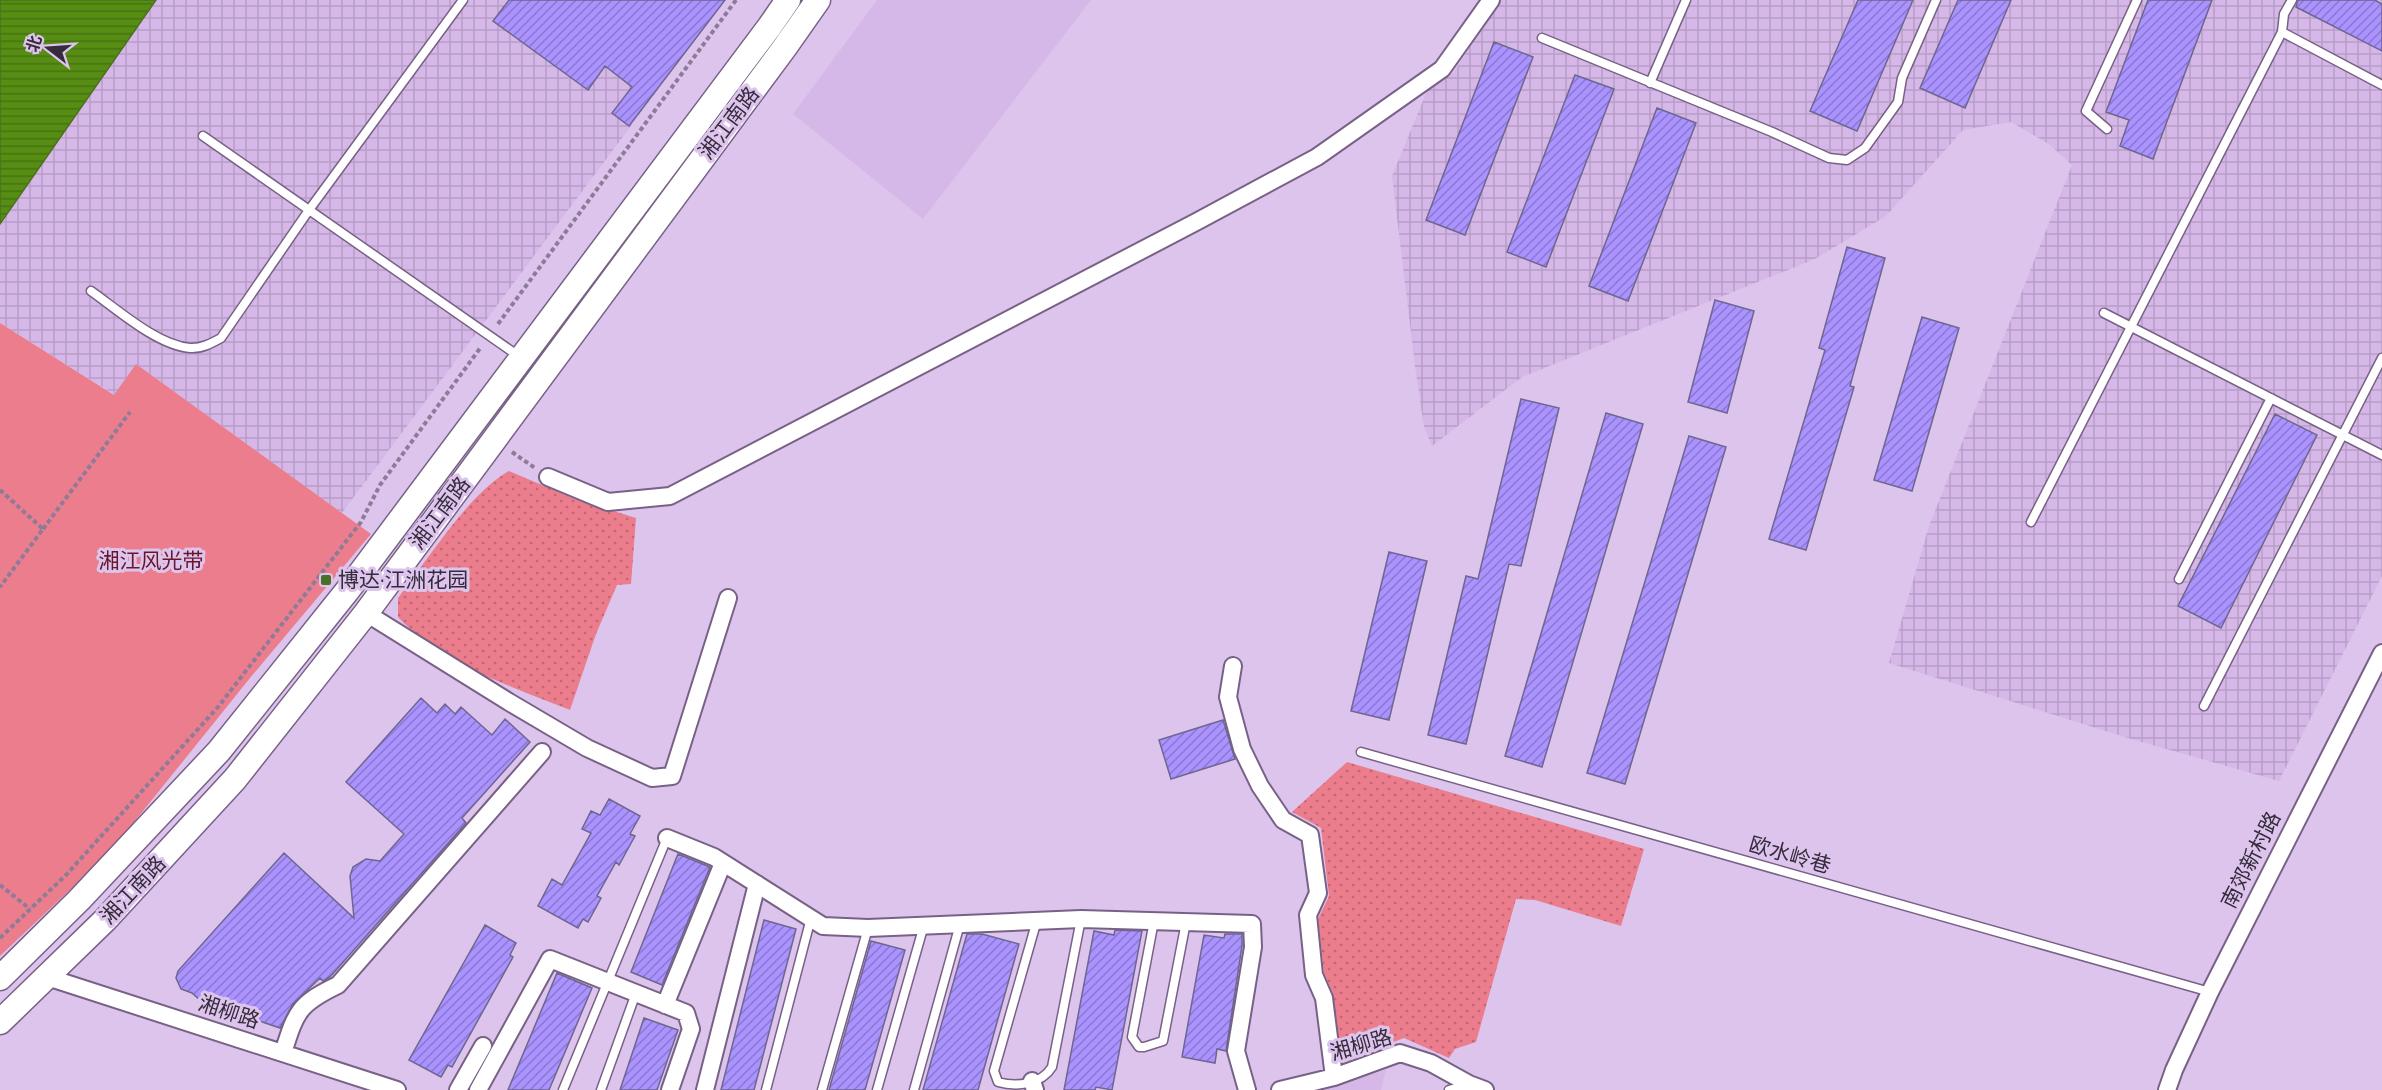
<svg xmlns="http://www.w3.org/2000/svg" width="2382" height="1090" font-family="'Titillium Web','Noto Sans SC',sans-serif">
  <defs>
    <pattern id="industrial-grid" width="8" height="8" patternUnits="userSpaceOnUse" patternTransform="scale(1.5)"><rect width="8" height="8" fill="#d5b8e7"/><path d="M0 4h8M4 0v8" fill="none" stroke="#b79ec7"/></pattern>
    <pattern id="garden-dots" width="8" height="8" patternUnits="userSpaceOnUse" patternTransform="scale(1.5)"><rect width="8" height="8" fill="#eb7d8c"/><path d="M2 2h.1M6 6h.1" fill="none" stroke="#bf6774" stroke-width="1.8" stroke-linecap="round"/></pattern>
    <pattern id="water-rules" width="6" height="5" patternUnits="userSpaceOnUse" patternTransform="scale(1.5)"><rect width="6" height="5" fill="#568d13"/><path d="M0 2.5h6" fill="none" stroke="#487313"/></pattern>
    <pattern id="building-hatch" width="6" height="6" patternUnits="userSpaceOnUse" patternTransform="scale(1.5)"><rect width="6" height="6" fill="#aa92ff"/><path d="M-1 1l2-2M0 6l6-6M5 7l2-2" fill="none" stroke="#8b77d0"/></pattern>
  </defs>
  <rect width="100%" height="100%" fill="#ddc4ed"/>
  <path fill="#d5b8e7" d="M 877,0 L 1091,0 L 923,219 L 793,114 Z
    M 1386,1070 L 1381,1090 L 1321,1090 L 1336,1085 Z"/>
  <path fill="url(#industrial-grid)" d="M 156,0 L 725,0 L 342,513 L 136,364 L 115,395 L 0,323 L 0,224 Z
    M 1501,0 L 2382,0 L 2382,576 L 2279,781 L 2131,739 L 1889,663 L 1929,526 L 2072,165 L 2049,144 L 2011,122 L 1963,130 L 1886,216 L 1815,259 L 1522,377 L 1432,446 L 1424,427 L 1415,366 L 1392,176 L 1429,86 L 1453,73 Z"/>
  <path fill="#eb7d8c" d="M 0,323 L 114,395 L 136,364 L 371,534 L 250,678 L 110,852 L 0,956 Z"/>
  <path fill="url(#garden-dots)" d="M 509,471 L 575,499 L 636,518 L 631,584 L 617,585 L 596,634 L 570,710 C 510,686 444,665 398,617 L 398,598 C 427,561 469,493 509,471 Z
    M 1347,762 L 1644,849 L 1621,926 L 1535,900 L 1516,899 L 1476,1042 L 1455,1049 L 1449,1058 L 1404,1038 L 1344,1061 L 1340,1057 L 1332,991 L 1324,973 L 1318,919 L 1329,896 L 1321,828 L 1292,812 Z"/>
  <path fill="url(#water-rules)" stroke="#4c701f" stroke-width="1.5" d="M 0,0 L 156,0 L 0,224 Z"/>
  <path fill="url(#building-hatch)" stroke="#6d668e" stroke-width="1.5" d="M 509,0 L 725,0 L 629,126 L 612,113 L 632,87 L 605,66 L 588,90 L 493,21 Z
    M 1858,0 L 1913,0 L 1857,131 L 1810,111 Z
    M 1958,0 L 2011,0 L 1965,108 L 1920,88 Z
    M 2148,0 L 2212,0 L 2153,159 L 2120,146 L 2129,120 L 2106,112 Z
    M 2298,0 L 2375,0 L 2382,4 L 2382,51 L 2296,7 Z
    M 1494,42 L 1533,57 L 1465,235 L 1426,220 Z
    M 1575,75 L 1614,89 L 1546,267 L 1507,252 Z
    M 1657,108 L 1696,123 L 1628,301 L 1589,286 Z
    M 1847,247 L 1885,258 L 1850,386 L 1854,387 L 1806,550 L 1769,539 L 1825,350 L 1819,348 Z
    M 1715,300 L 1754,311 L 1727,413 L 1688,402 Z
    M 1922,317 L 1959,328 L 1912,491 L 1874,480 Z
    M 1521,399 L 1559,408 L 1521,566 L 1509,564 L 1466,744 L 1428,735 L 1466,576 L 1478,579 Z
    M 1606,413 L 1643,424 L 1542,767 L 1505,756 Z
    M 2275,414 L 2317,435 L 2221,628 L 2178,606 Z
    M 1689,436 L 1726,447 L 1625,784 L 1587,773 Z
    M 1389,552 L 1427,561 L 1389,720 L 1351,711 Z
    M 421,698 L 437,713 L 445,704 L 455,714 L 461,707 L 492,735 L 505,719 L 530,742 L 462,818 L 466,823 L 330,977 L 323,981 L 320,978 L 293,1004 L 280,1028 L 201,1001 L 192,993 L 181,989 L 176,978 L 178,971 L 284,853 L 354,918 L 350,876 L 353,867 L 366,859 L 380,861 L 404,834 L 346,782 Z
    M 1223,720 L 1235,759 L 1171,779 L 1159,740 Z
    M 609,799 L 640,816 L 630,834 L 635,836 L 619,865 L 616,862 L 597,896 L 601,898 L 588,922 L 583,919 L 578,928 L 538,906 L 552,879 L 562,885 L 591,833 L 582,829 L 591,811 L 600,815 Z
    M 678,854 L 710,867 L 662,985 L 631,972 Z
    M 764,920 L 796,929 L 754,1090 L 721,1090 Z
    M 485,925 L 516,943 L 510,955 L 513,957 L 452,1067 L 448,1065 L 441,1077 L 409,1060 Z
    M 1115,930 L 1142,931 L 1112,1090 L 1096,1087 L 1095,1090 L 1064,1090 L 1094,931 L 1114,935 Z
    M 967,934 L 982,934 L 1019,944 L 978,1090 L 923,1090 Z
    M 1225,934 L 1242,934 L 1242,946 L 1226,1051 L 1217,1049 L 1215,1063 L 1182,1057 L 1204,935 L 1224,938 Z
    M 871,941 L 905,950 L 865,1090 L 829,1090 Z
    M 557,973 L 592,988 L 549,1090 L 508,1090 Z
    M 644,1018 L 678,1030 L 657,1090 L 620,1090 Z"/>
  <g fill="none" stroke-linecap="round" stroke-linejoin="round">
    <defs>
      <path id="lane" d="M 2282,32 L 2382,85
        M 1542,38 L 1772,132 L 1829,158 L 1847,160 L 1865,148 L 1898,102 L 1902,78 L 1936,0
        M 1650,83 L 1686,0
        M 2107,129 L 2086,111 L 2137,0
        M 203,136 L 520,357
        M 91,291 C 118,310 157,345 190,348 C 201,349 212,343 221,338 L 309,210 L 463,0
        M 2104,313 L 2382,455
        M 2031,522 L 2282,32 L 2284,14 L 2292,0
        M 2179,579 L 2271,398
        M 2204,706 L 2382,358
        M 1361,752 L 2210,992
        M 1037,920 L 994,1071 L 998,1082 C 1016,1087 1041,1085 1052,1067 L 1081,919
        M 1154,921 L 1132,1037 L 1139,1047 L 1144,1047 L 1163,1041 L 1186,922
        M 563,1090 L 667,838
        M 601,1090 L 636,993
        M 766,1090 L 811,918
        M 822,1090 L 868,928
        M 877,1090 L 924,925
        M 914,1090 L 960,924
        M 1449,1090 L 1469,1084"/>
      <path id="street" d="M 548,477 L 608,502 L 670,496 L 1196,222 L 1317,157 L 1442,69 L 1491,0
        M 366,613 L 509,702 L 587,748 L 652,778 L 672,776 L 728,598
        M 1233,666 L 1228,697 L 1242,749 L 1260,786 L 1283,820 L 1310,835 L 1318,893 L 1308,915 L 1314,975 L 1324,998 L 1334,1077
        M 667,838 L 714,857 L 823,926 L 868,928 L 1081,919 L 1252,924 L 1253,947 L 1236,1051 L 1247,1090
        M 47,977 L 397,1090
        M 665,1005 L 723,863
        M 283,1053 C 296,1012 298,1004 338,985 L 542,752
        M 1032,1081 L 1035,1090
        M 458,1090 L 483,1046
        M 478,1090 L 550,959 L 686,1013 L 691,1029 L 670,1090
        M 705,1090 L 757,884
        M 1280,1090 L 1334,1077 L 1400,1053 L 1431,1063 L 1469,1084 L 1485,1090
        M 2167,1090 L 2174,1070 L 2210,992 L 2382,653"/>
      <path id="secondary" d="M 0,978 L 79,900 L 219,751 L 347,591 L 770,26 L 788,0
        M 0,1022 L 105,920 L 235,779 L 366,613 L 785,47 L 818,0"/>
    </defs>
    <use href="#lane" stroke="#786186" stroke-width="11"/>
    <use href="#street" stroke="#786186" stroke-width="20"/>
    <use href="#secondary" stroke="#786186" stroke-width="27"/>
    <path stroke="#8d7b98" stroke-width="4" stroke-dasharray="4.5 3" stroke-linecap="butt" d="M 498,324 L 736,0
      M 512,452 L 535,468
      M 0,490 L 43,529 L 0,587
      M 43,529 L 130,412
      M 0,885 L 30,909
      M 0,938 L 66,875 L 218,707 L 361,522 L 380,485 L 481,347"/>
    <use href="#lane" stroke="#fff" stroke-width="8"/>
    <use href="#street" stroke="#fff" stroke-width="16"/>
    <use href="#secondary" stroke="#fff" stroke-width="24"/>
  </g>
  <rect fill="#4a6f28" stroke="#ddc4ed" stroke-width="2" x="320" y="574" width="12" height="12" rx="3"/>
  <g text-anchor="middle" stroke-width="6" stroke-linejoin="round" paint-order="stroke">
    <g font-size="21" fill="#352b3b" stroke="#ddc4ed">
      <text transform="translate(729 123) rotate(-53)" y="7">湘江南路</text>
      <text transform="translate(440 513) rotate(-53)" y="7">湘江南路</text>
      <text transform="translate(1790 855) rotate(16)" y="7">欧水岭巷</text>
      <text transform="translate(2251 860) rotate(-63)" y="7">南郊新村路</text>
      <text transform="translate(133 890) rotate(-47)" y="7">湘江南路</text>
      <text transform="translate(229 1012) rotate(18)" y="7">湘柳路</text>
      <text transform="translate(1361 1045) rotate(-16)" y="7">湘柳路</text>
    </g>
    <g font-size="21" fill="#661729" stroke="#ddc4ed">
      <text x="151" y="568">湘江风光带</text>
    </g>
    <g font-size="21" fill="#352b3b" stroke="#ddc4ed" text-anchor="start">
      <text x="338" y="587">博达·江洲花园</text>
    </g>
  </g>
  <g transform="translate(48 48) rotate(287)" stroke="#ddc4ed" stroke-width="4.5" paint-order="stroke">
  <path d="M0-4.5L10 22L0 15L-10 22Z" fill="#352b3b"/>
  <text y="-9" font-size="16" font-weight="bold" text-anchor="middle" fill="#352b3b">北</text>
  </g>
</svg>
